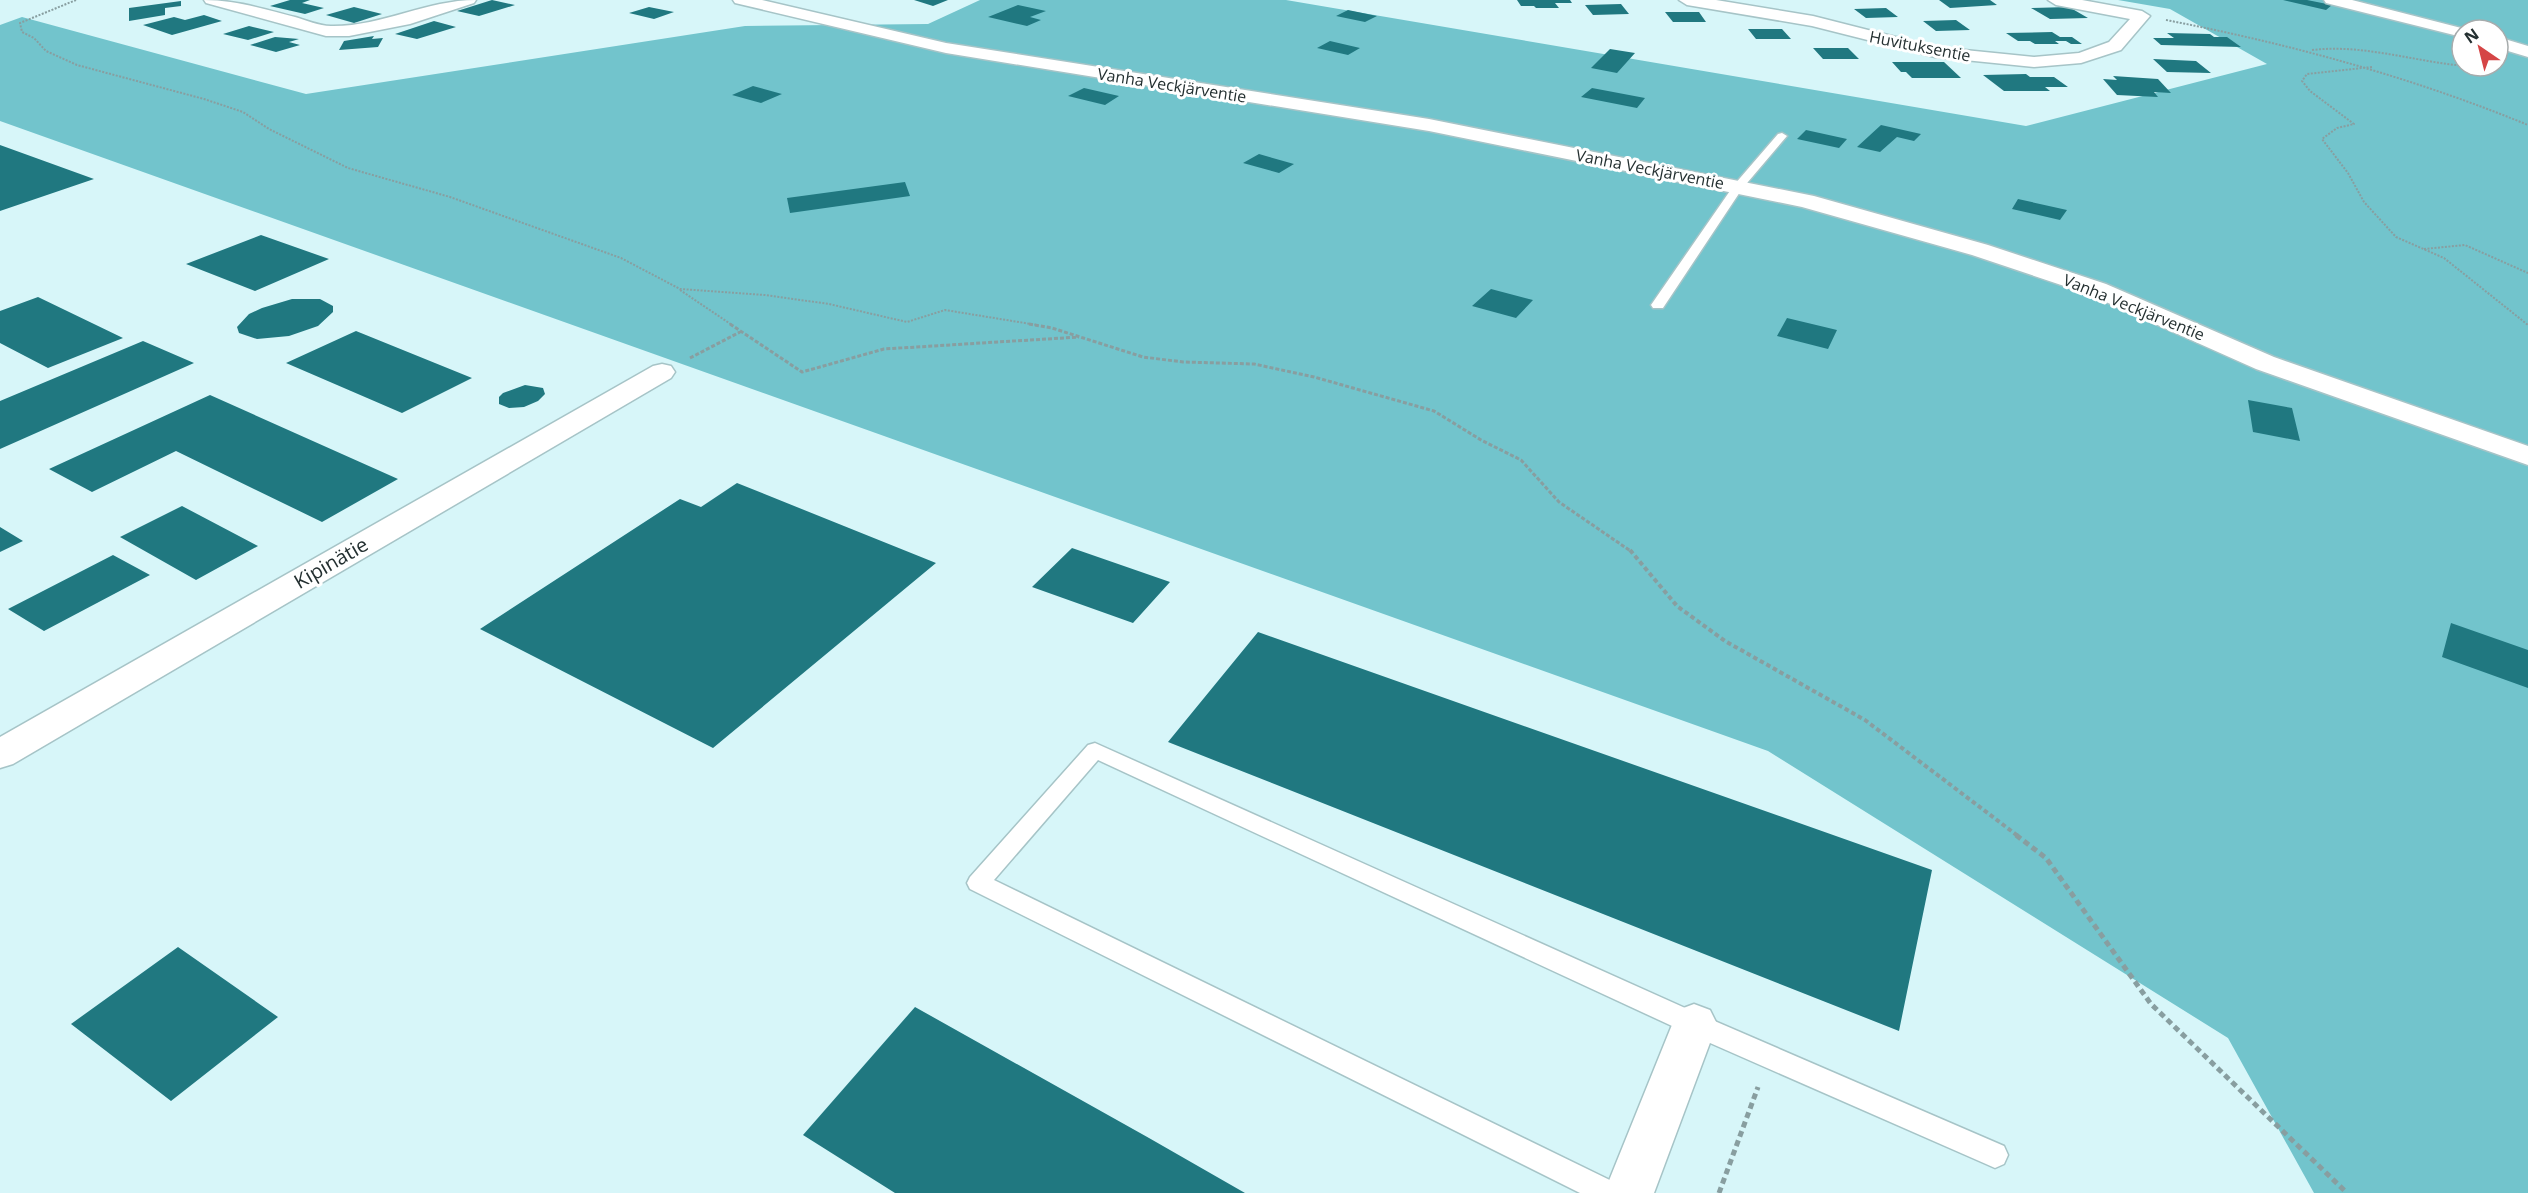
<svg xmlns="http://www.w3.org/2000/svg" width="2528" height="1193" font-family="'Open Sans',sans-serif">
  <rect width="100%" height="100%" fill="#d7f6f9"/>
  <path fill="#72c4cc" fill-rule="evenodd" d="M 980,0 L 1286,0 L 2026,126 L 2267,64 L 2170,9 L 2118,0 L 2528,0 L 2528,1193 L 2314,1193 L 2228,1038 L 1768,751 L 0,121 L 0,25 L 22,17 L 306,94 L 745,26 L 928,24 ZM 2462,30 L 2498,30 L 2498,66 L 2462,66 Z"/>
  <path fill="#207880" d="M 290,0 L 310,0 L 302,3 L 324,8 L 305,14 L 270,6 Z
    M 492,0 L 515,5 L 479,16 L 457,11 Z
    M 914,0 L 948,0 L 933,6 Z
    M 1517,0 L 1570,0 L 1572,3 L 1555,3 L 1559,8 L 1536,8 L 1534,6 L 1521,6 Z
    M 1939,0 L 1990,0 L 1997,5 L 1950,8 Z
    M 2283,0 L 2307,0 L 2332,5 L 2326,10 Z
    M 181,1 L 181,6 L 165,8 L 165,15 L 129,21 L 129,8 Z
    M 1621,4 L 1629,14 L 1593,15 L 1585,5 Z
    M 1018,5 L 1046,11 L 1030,17 L 1041,20 L 1027,26 L 988,17 Z
    M 354,7 L 382,14 L 354,23 L 326,15 Z
    M 649,7 L 674,12 L 654,19 L 629,13 Z
    M 2069,7 L 2088,18 L 2050,19 L 2031,8 Z
    M 1886,8 L 1898,17 L 1866,18 L 1854,9 Z
    M 1348,10 L 1377,16 L 1365,22 L 1336,16 Z
    M 1665,12 L 1699,12 L 1706,22 L 1673,22 Z
    M 204,15 L 222,21 L 172,35 L 143,25 L 174,17 L 185,20 Z
    M 1956,20 L 1970,30 L 1936,31 L 1923,21 Z
    M 434,21 L 456,27 L 417,39 L 395,34 Z
    M 249,26 L 274,32 L 248,40 L 223,34 Z
    M 1748,29 L 1782,29 L 1791,39 L 1756,39 Z
    M 2052,32 L 2060,37 L 2072,37 L 2082,44 L 2071,44 L 2066,41 L 2055,41 L 2059,44 L 2035,44 L 2030,41 L 2018,41 L 2006,33 Z
    M 2167,33 L 2210,34 L 2214,37 L 2227,37 L 2241,47 L 2161,45 L 2153,38 L 2174,38 Z
    M 374,36 L 372,39 L 383,38 L 378,47 L 339,50 L 344,41 Z
    M 275,37 L 299,39 L 289,42 L 300,45 L 276,52 L 250,45 Z
    M 1330,41 L 1360,48 L 1348,55 L 1317,48 Z
    M 1813,48 L 1848,48 L 1859,59 L 1823,59 Z
    M 1610,49 L 1635,53 L 1617,73 L 1591,68 Z
    M 2153,59 L 2196,61 L 2211,73 L 2167,72 Z
    M 1892,62 L 1944,62 L 1961,78 L 1912,78 L 1906,72 L 1901,72 Z
    M 2026,74 L 2030,77 L 2054,77 L 2068,87 L 2045,87 L 2050,91 L 2004,91 L 1983,75 Z
    M 2113,76 L 2158,79 L 2171,93 L 2154,92 L 2158,97 L 2117,95 L 2103,79 L 2117,80 Z
    M 753,86 L 782,94 L 761,103 L 732,95 Z
    M 1084,88 L 1119,96 L 1105,105 L 1068,96 Z
    M 1592,88 L 1645,98 L 1637,108 L 1581,97 Z
    M 1881,125 L 1921,134 L 1914,141 L 1897,137 L 1880,152 L 1857,147 Z
    M 1806,130 L 1847,139 L 1839,148 L 1797,139 Z
    M 0,145 L 94,179 L 0,211 Z
    M 1259,154 L 1294,164 L 1279,173 L 1243,163 Z
    M 905,182 L 910,196 L 790,213 L 787,198 Z
    M 2018,199 L 2067,210 L 2060,220 L 2012,209 Z
    M 261,235 L 329,259 L 255,291 L 186,264 Z
    M 1491,289 L 1533,300 L 1516,318 L 1472,306 Z
    M 38,297 L 123,338 L 48,368 L 0,343 L 0,311 Z
    M 292,299 L 320,299 L 333,306 L 333,312 L 318,326 L 289,336 L 257,339 L 239,333 L 237,327 L 249,314 L 262,308 Z
    M 1787,318 L 1837,330 L 1828,349 L 1777,336 Z
    M 356,331 L 472,378 L 402,413 L 286,363 Z
    M 143,341 L 194,363 L 0,449 L 0,401 Z
    M 525,385 L 543,388 L 545,394 L 538,401 L 524,407 L 509,408 L 499,404 L 499,397 L 503,393 Z
    M 210,395 L 398,479 L 322,522 L 176,451 L 92,492 L 49,469 Z
    M 2248,400 L 2292,408 L 2300,441 L 2253,432 Z
    M 737,483 L 936,563 L 713,748 L 480,629 L 680,499 L 701,507 Z
    M 182,506 L 258,546 L 196,580 L 120,537 Z
    M 0,527 L 23,541 L 0,552 Z
    M 1072,548 L 1170,582 L 1133,623 L 1032,587 Z
    M 113,555 L 150,575 L 44,631 L 8,609 Z
    M 2451,623 L 2528,650 L 2528,688 L 2442,657 Z
    M 1258,632 L 1932,870 L 1899,1031 L 1168,742 Z
    M 178,947 L 278,1017 L 171,1101 L 71,1024 Z
    M 915,1007 L 1149,1138 L 1245,1193 L 895,1193 L 803,1135 Z"/>
  <g fill="none" stroke-linecap="round" stroke-linejoin="round">
    <defs>
      <path id="lane" d="M 1782,133 L 1787,136 L 1742,189 L 1663,308 L 1653,308 L 1651,305 L 1734,185 L 1778,134 Z
        M 1095,743 L 1703,1016 L 2004,1146 L 2008,1155 L 2004,1164 L 1995,1168 L 1986,1164 L 1685,1032 L 1098,760 L 994,880 L 1618,1184 L 1622,1193 L 1580,1193 L 970,889 L 967,883 L 970,877 L 1088,745 Z"/>
      <path id="street" d="M 204,0 C 236,0 264,9 295,17 C 306,20 319,26 331,26 C 381,27 426,0 476,0 L 474,3 L 410,24 L 349,36 L 326,36 L 206,3 Z
        M 733,0 L 762,0 L 946,43 L 1429,119 L 1814,196 L 1988,245 L 2106,284 L 2274,357 L 2528,446 L 2528,465 L 2256,369 L 2088,294 L 1972,255 L 1802,207 L 1429,131 L 946,53 L 735,3 Z
        M 1679,0 L 1716,0 L 1813,16 L 1935,47 L 2034,57 L 2079,53 L 2109,42 L 2130,19 L 2056,5 L 2048,0 L 2082,0 L 2142,11 L 2150,16 L 2121,50 L 2081,63 L 2034,67 L 1935,57 L 1812,26 L 1687,5 Z
        M 2324,0 L 2352,0 L 2469,30 L 2462,30 L 2462,37 L 2326,3 Z
        M 2498,37 L 2528,46 L 2528,57 L 2498,48 Z
        M 662,364 L 671,366 L 675,372 L 671,378 L 13,764 L 0,768 L 0,737 L 653,366 Z
        M 1694,1004 L 1710,1010 L 1717,1024 L 1654,1193 L 1604,1193 L 1678,1010 Z"/>
    </defs>
    <use href="#lane" stroke="#a6c4c7" stroke-width="3"/>
    <use href="#street" stroke="#a6c4c7" stroke-width="3"/>
    <path stroke="#889ea0" stroke-width="2" stroke-dasharray="2 1.5" stroke-linecap="butt" d="M 76,0 L 20,23 L 22,32 L 34,38 L 46,51 L 77,65 L 204,99 L 243,112 L 269,129 L 348,168 L 450,197 L 621,258 L 680,289 L 765,295 L 829,304 L 907,322 L 945,310 L 1037,325
      M 2166,20 C 2290,44 2411,77 2528,125
      M 2312,50 C 2373,43 2430,68 2491,67
      M 2372,67 L 2307,74 L 2302,81 L 2310,91 L 2354,124 L 2337,128 L 2322,139 L 2348,173 L 2364,202 L 2396,237 L 2444,258 L 2528,325
      M 2424,249 L 2465,245 L 2528,273
      M 680,290 L 732,325"/>
    <path stroke="#889ea0" stroke-width="3" stroke-dasharray="4 2" stroke-linecap="butt" d="M 730,324 L 802,372 L 884,349 L 1079,337
      M 1029,324 L 1052,328 L 1143,357 L 1183,362 L 1254,364 L 1314,377 L 1434,411 L 1481,440 L 1521,460 L 1559,502 L 1632,552
      M 690,358 L 740,332"/>
    <path stroke="#889ea0" stroke-width="4" stroke-dasharray="4.5 3" stroke-linecap="butt" d="M 1630,550 L 1677,606 L 1725,641 L 1865,720 L 2018,836"/>
    <path stroke="#889ea0" stroke-width="5" stroke-dasharray="6 4" stroke-linecap="butt" d="M 2016,835 L 2046,858 L 2151,1004 L 2347,1193
      M 1719,1193 L 1758,1087"/>
    <use href="#lane" fill="#fff" fill-rule="evenodd"/>
    <use href="#street" fill="#fff" fill-rule="evenodd"/>
  </g>
  <g text-anchor="middle" stroke-width="6" stroke-linejoin="round" paint-order="stroke">
    <g font-size="16" fill="#243031" stroke="#fff">
      <text transform="translate(1920 46) rotate(11)" y="6">Huvituksentie</text>
      <text transform="translate(1172 85) rotate(9)" y="6">Vanha Veckjärventie</text>
      <text transform="translate(1650 169) rotate(11)" y="6">Vanha Veckjärventie</text>
      <text transform="translate(2134 307) rotate(22)" y="6">Vanha Veckjärventie</text>
    </g>
    <g font-size="20" fill="#243031" stroke="#fff">
      <text transform="translate(331 563) rotate(-30)" y="7">Kipinätie</text>
    </g>
  </g>
  <g transform="translate(2480 48) rotate(325)"><circle r="28" fill="#ffffff" stroke="#a7acad" stroke-width="1.5"/>
  <path d="M0-4.5L10 22L0 15L-10 22Z" fill="#d54546"/>
  <text y="-9" font-size="16" font-weight="bold" text-anchor="middle" fill="#243031">N</text>
  </g>
</svg>
